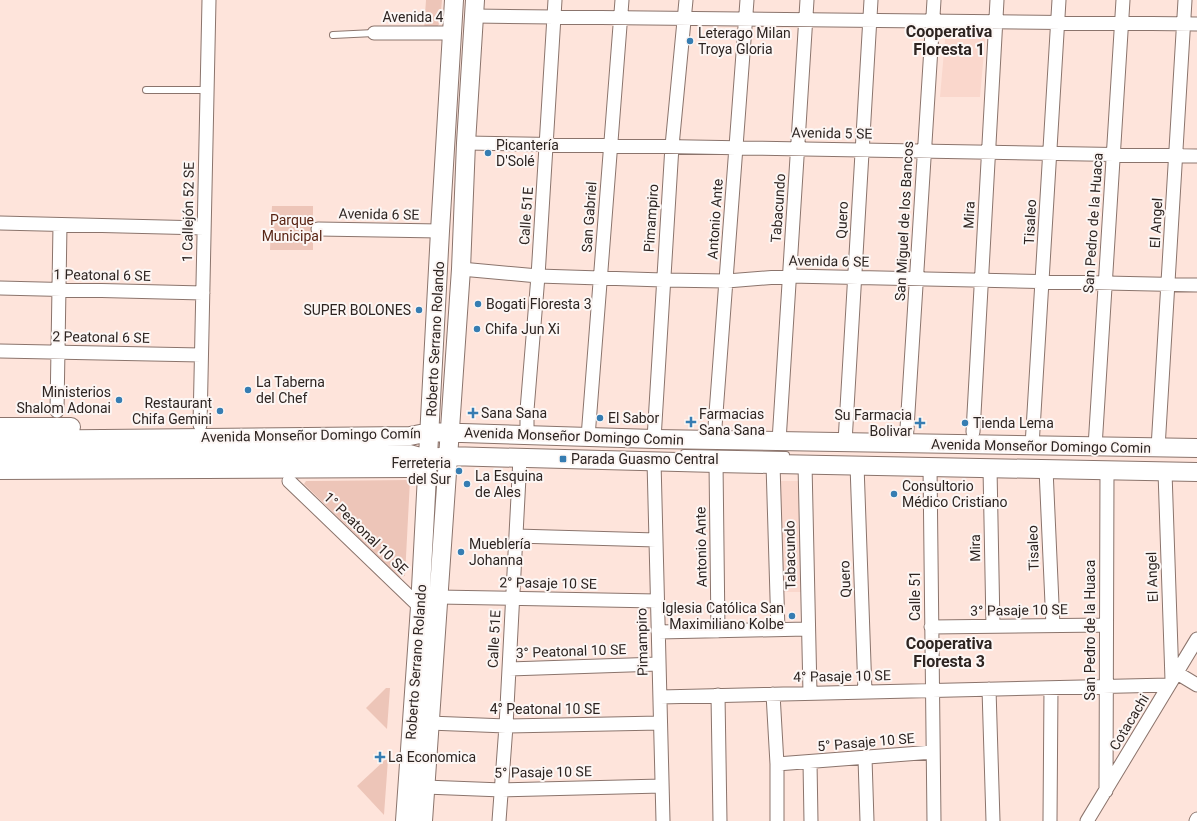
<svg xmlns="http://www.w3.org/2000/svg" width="1197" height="821" font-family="Roboto,sans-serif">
  <rect width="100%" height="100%" fill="#fee4db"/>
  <path fill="#fad7cc" d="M 946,29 L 986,29 L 980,97 L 940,97 Z
    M 780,481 L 803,481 L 804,592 L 781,592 Z"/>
  <path fill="#edc5b8" d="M 426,0 L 442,0 L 440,23 L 436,28 L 424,30 Z
    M 272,206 L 313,206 L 313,250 L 270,250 Z
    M 410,480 L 405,576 L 399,577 L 304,484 L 306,481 Z
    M 386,688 L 390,688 L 387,729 L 366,708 Z
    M 386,759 L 388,759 L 384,815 L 357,786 Z"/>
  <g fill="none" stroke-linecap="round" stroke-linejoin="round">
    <defs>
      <path id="service" d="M 333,35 L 374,33
        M 146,90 L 207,90
        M 684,453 L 786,455"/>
      <path id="minor" d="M 474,16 L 1197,24
        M 374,33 L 452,33
        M 466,143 L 1197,156
        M 0,223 L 204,228
        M 318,229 L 440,231
        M 461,269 L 538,276 L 663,280 L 727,281 L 790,276 L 1197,285
        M 0,288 L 203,293
        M 0,351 L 201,355
        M 57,411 L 60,225
        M 200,425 L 209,0
        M 973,432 L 997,0
        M 527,435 L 527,410 L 538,276 L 555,0
        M 588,437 L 622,0
        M 654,439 L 672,146 L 686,0
        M 714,440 L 747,0
        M 779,441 L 807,0
        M 845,442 L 871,0
        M 906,444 L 934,0
        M 1032,446 L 1059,0
        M 1095,447 L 1123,0
        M 1158,448 L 1185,0
        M 654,461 L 663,821
        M 716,463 L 718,631
        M 773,464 L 778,630
        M 805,464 L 810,693
        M 857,465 L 865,692
        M 930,467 L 934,821
        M 990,468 L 993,626
        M 1046,469 L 1053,626
        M 1165,472 L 1172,680
        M 289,481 L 420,607
        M 516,536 L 656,540
        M 438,597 L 657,601
        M 931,627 L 1106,625
        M 658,632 L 807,629
        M 509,669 L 659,664
        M 1177,673 L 1197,685
        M 989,689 L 993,821
        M 773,694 L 777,764 L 777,821
        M 718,695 L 720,821
        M 660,697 L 1169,685
        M 429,723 L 506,726 L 660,723
        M 865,758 L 867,821
        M 810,762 L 811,821
        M 777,764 L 933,752
        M 425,787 L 502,790 L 662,786
        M 1106,791 L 1107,470
        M 499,821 L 506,726 L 520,458
        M 1050,821 L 1051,688
        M 1087,821 L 1197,639
        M 1196,821 L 1197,819"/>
      <path id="secondary" d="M 0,427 L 71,427
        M 0,440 L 410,436 L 430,432 L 654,439 L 1197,448
        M 0,457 L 409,454 L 428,459
        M 0,470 L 409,468 L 428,459 L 447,456 L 716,463 L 1197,472
        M 405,821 L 420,607 L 440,231 L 454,0
        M 423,821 L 461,269 L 466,143 L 475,0"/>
    </defs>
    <use href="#service" stroke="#8b746c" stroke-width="8"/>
    <use href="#minor" stroke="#8b746c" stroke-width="15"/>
    <use href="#secondary" stroke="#8b746c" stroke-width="20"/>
    <use href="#service" stroke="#fff" stroke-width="6"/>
    <use href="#minor" stroke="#fff" stroke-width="13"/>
    <use href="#secondary" stroke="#fff" stroke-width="18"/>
  </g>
  <g fill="#367db2" stroke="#fcf6f4" stroke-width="1.5">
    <circle cx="690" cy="41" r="4"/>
    <circle cx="488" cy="153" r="4"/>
    <circle cx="478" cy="304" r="4"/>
    <circle cx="419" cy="310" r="4"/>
    <circle cx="477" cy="329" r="4"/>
    <circle cx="248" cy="390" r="4"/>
    <circle cx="119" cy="400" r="4"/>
    <circle cx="220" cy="411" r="4"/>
    <path d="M471 407h4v4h4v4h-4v4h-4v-4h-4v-4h4z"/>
    <circle cx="600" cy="418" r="4"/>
    <path d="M689 416h4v4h4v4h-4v4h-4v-4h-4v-4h4z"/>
    <path d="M918 417h4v4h4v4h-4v4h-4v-4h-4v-4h4z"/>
    <circle cx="965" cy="423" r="4"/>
    <rect x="559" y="455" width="8" height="8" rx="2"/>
    <circle cx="459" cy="471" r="4"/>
    <circle cx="467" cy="484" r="4"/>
    <circle cx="894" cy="494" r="4"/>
    <circle cx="461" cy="552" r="4"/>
    <circle cx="792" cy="616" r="4"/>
    <path d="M378 751h4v4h4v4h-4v4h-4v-4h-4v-4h4z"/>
  </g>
  <g text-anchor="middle" stroke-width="4" stroke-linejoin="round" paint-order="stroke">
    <g font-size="14" fill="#2d2421" stroke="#fcf6f4">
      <text x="413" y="22">Avenida 4</text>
      <text transform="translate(832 133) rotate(1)" y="5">Avenida 5 SE</text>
      <text transform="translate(778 208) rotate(-86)" y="5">Tabacundo</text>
      <text transform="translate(188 212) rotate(-89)" y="5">1 Callejón 52 SE</text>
      <text transform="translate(379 214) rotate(1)" y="5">Avenida 6 SE</text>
      <text transform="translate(969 215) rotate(-87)" y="5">Mira</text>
      <text transform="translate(526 216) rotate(-86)" y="5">Calle 51E</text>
      <text transform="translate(589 217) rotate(-86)" y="5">San Gabriel</text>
      <text transform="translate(651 218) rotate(-86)" y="5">Pimampiro</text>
      <text transform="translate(715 219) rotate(-86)" y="5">Antonio Ante</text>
      <text transform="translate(842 220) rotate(-87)" y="5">Quero</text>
      <text transform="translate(904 221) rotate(-87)" y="5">San Miguel de los Bancos</text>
      <text transform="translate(1030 222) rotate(-87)" y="5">Tisaleo</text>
      <text transform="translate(1093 223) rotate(-86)" y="5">San Pedro de la Huaca</text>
      <text transform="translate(1156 223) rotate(-87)" y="5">El Angel</text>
      <text transform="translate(829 261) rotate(1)" y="5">Avenida 6 SE</text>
      <text transform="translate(102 275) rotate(1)" y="5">1 Peatonal 6 SE</text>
      <text transform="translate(101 337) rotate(1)" y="5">2 Peatonal 6 SE</text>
      <text transform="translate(435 339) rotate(-87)" y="5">Roberto Serrano Rolando</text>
      <text transform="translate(311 435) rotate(-1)" y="5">Avenida Monseñor Domingo Comín</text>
      <text transform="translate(574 436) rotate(2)" y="5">Avenida Monseñor Domingo Comin</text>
      <text transform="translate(1041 446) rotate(1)" y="5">Avenida Monseñor Domingo Comin</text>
      <text transform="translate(366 533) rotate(44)" y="5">1° Peatonal 10 SE</text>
      <text transform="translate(701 547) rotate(-91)" y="5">Antonio Ante</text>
      <text transform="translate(975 548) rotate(-91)" y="5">Mira</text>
      <text transform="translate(1033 548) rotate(-92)" y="5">Tisaleo</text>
      <text transform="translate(790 555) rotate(-91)" y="5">Tabacundo</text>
      <text transform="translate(1152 577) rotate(-92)" y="5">El Angel</text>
      <text transform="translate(845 579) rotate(-92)" y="5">Quero</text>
      <text transform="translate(548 583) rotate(1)" y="5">2° Pasaje 10 SE</text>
      <text transform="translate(915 596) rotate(-90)" y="5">Calle 51</text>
      <text transform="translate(1019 610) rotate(-1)" y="5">3° Pasaje 10 SE</text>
      <text transform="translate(1090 630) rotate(-90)" y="5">San Pedro de la Huaca</text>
      <text transform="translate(494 639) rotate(-87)" y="5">Calle 51E</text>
      <text transform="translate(642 642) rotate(-91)" y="5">Pimampiro</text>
      <text transform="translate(571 651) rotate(-2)" y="5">3° Peatonal 10 SE</text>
      <text transform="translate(416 662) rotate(-86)" y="5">Roberto Serrano Rolando</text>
      <text transform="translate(842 676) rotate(-1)" y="5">4° Pasaje 10 SE</text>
      <text x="545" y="714">4° Peatonal 10 SE</text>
      <text transform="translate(1129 722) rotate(-59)" y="5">Cotacachi</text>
      <text transform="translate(866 742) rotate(-5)" y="5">5° Pasaje 10 SE</text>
      <text transform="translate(543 772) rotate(-1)" y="5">5° Pasaje 10 SE</text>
    </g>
    <g font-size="14" fill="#2d2421" stroke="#fcf6f4" text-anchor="start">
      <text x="698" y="38">Leterago Milan<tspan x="698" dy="16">Troya Gloria</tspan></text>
      <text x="496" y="150">Picantería<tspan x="496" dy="16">D'Solé</tspan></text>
      <text x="486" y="309">Bogati Floresta 3</text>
      <text x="411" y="315" text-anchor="end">SUPER BOLONES</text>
      <text x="485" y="334">Chifa Jun Xi</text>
      <text x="256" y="387">La Taberna<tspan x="256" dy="16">del Chef</tspan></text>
      <text x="111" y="397" text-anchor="end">Ministerios<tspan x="111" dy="16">Shalom Adonai</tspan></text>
      <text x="212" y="408" text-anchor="end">Restaurant<tspan x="212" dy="16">Chifa Gemini</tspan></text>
      <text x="481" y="418">Sana Sana</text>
      <text x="699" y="419">Farmacias<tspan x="699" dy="16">Sana Sana</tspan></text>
      <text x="912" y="420" text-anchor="end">Su Farmacia<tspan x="912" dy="16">Bolivar</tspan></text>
      <text x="608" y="423">El Sabor</text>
      <text x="973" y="428">Tienda Lema</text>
      <text x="571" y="464">Parada Guasmo Central</text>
      <text x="451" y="468" text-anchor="end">Ferreteria<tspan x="451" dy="16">del Sur</tspan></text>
      <text x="475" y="481">La Esquina<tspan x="475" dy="16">de Ales</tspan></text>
      <text x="902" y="491">Consultorio<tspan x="902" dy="16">Médico Cristiano</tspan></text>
      <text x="469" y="549">Mueblería<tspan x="469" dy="16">Johanna</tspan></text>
      <text x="784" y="613" text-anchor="end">Iglesia Católica San<tspan x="784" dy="16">Maximiliano Kolbe</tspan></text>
      <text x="388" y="762">La Economica</text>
    </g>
    <g font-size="14" fill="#582414" stroke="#fcf6f4">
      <text x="292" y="225">Parque<tspan x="292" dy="16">Municipal</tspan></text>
    </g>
    <g font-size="16" font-weight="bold" fill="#2d2421" stroke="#fcf6f4">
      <text x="949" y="37">Cooperativa<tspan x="949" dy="18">Floresta 1</tspan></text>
      <text x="949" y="649">Cooperativa<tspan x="949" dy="18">Floresta 3</tspan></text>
    </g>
  </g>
</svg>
